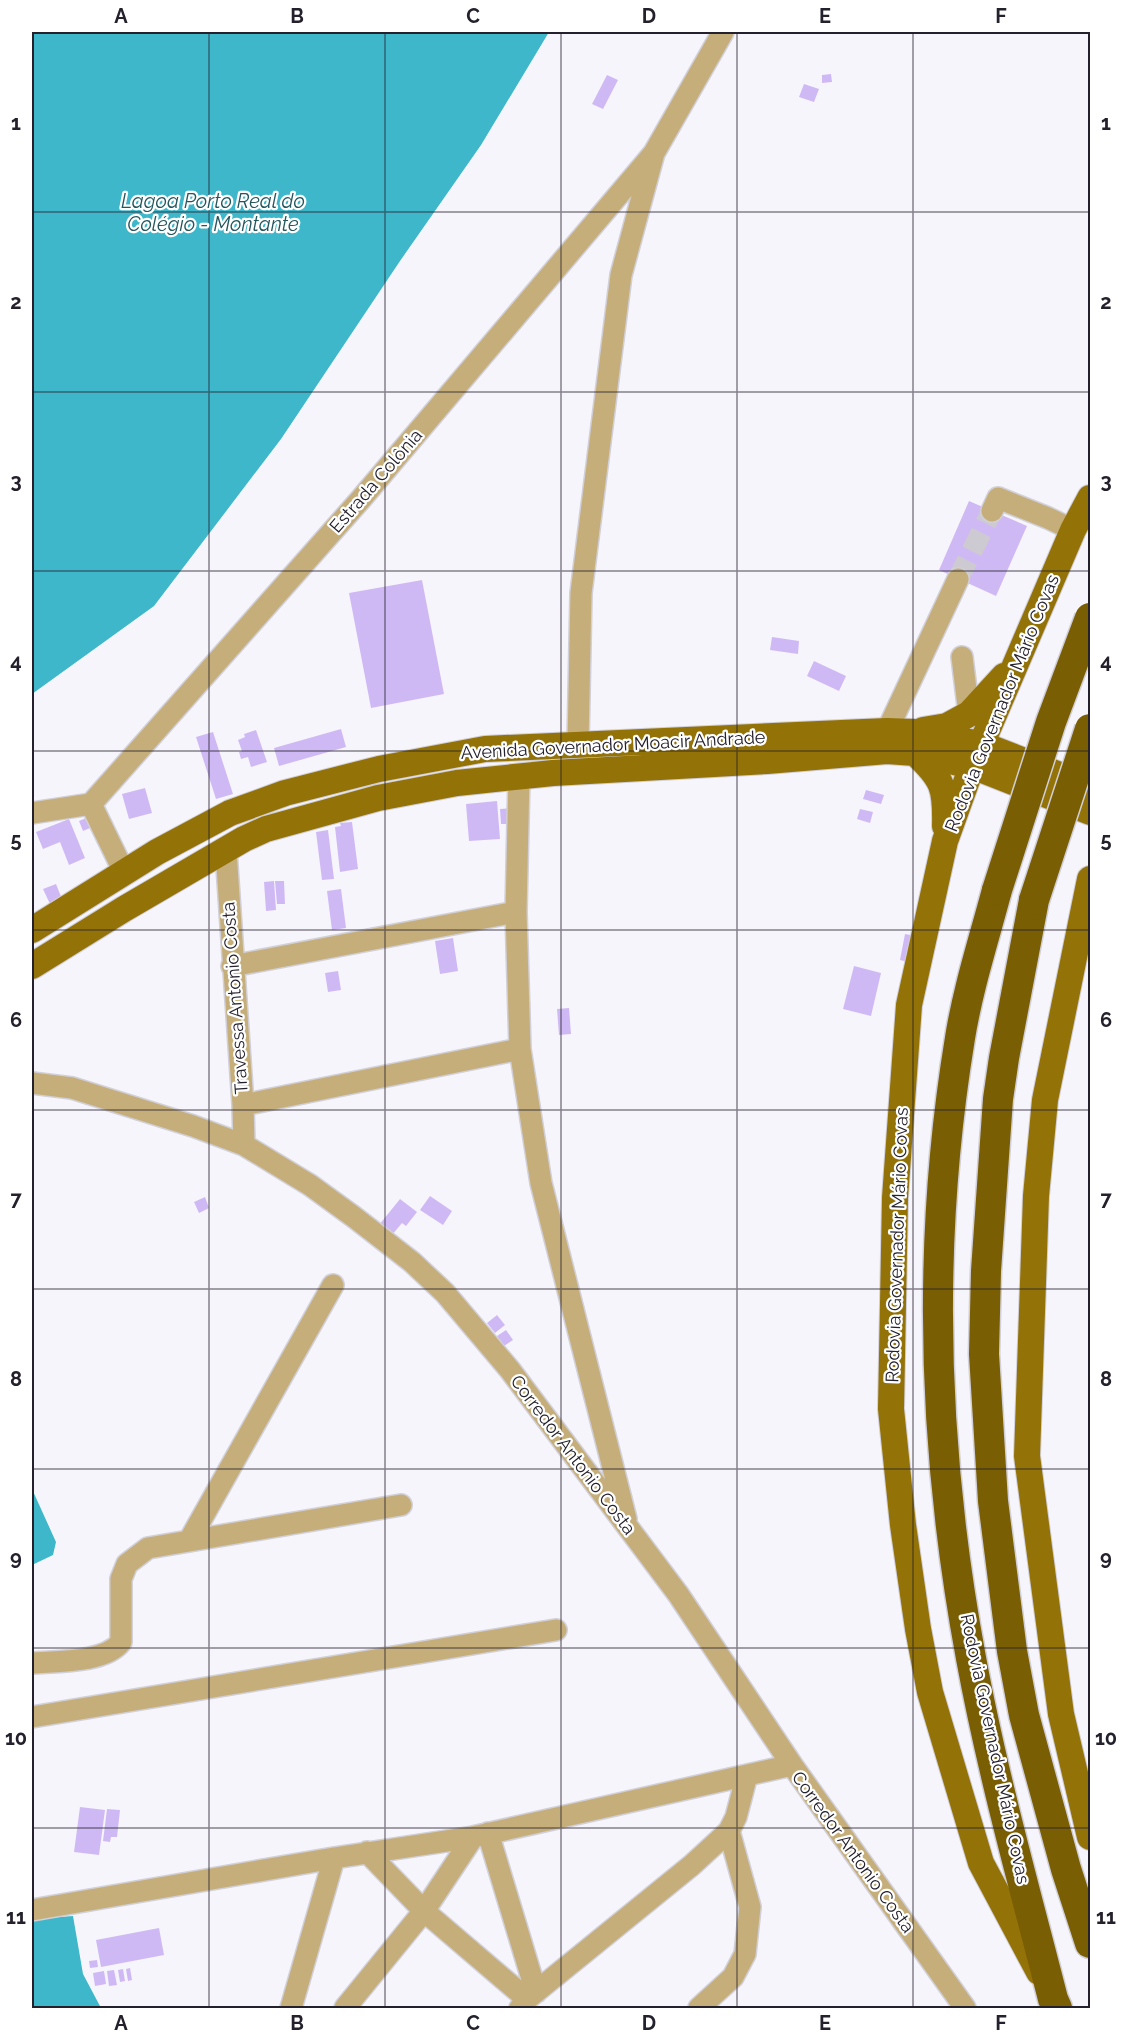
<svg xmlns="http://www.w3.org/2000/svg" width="1122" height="2040" font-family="Raleway,sans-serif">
  <rect width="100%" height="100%" fill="#f7f5fc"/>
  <path fill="#3eb7ca" d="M 32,32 L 549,32 L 481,145 L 400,261 L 281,439 L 154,606 L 32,694 Z
    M 32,1489 L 56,1542 L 53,1555 L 32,1565 Z
    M 73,1916 L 83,1974 L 101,2008 L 32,2008 L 32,1919 Z"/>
  <path fill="#cfb9f5" d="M 831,74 L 832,82 L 822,83 L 822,75 Z
    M 607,75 L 618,80 L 603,109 L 592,104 Z
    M 804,84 L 819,89 L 814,102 L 799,97 Z
    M 969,501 L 1027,526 L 996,596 L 939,570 Z
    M 422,580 L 444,694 L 371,708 L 349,593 Z
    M 772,637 L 799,641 L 798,654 L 770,650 Z
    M 814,661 L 846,676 L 839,691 L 807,676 Z
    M 341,729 L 346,747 L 279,766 L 274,748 Z
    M 256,730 L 267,762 L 251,767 L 248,757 L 241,759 L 239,752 L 242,751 L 238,740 L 245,737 L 244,734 Z
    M 213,732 L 233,794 L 216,799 L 196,737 Z
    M 145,788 L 152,813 L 129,819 L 122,794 Z
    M 866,790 L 884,795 L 881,804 L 863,799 Z
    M 497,801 L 500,839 L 469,841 L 466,804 Z
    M 512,808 L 512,824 L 501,824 L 500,809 Z
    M 860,809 L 873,812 L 870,823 L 857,819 Z
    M 86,818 L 90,828 L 83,831 L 79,821 Z
    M 69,819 L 85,858 L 69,865 L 60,842 L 43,849 L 36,832 Z
    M 352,822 L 358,869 L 340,872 L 335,827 L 341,826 L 340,823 Z
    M 328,830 L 334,879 L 322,880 L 316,832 Z
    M 274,881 L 276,910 L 266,911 L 264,882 Z
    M 275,881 L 284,881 L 285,904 L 277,904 Z
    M 56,884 L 62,899 L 50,904 L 43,889 Z
    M 341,889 L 346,928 L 332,930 L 327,891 Z
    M 905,934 L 921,937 L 916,964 L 900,960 Z
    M 453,938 L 458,971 L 440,974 L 435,941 Z
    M 854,966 L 881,973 L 871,1016 L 843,1009 Z
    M 338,971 L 341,990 L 328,992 L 325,973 Z
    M 569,1008 L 571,1034 L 559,1035 L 557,1009 Z
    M 430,1196 L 452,1211 L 443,1225 L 420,1210 Z
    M 205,1197 L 209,1208 L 199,1213 L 194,1202 Z
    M 400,1199 L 417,1212 L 406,1226 L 402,1223 L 392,1235 L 379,1225 Z
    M 497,1315 L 505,1325 L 495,1333 L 487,1323 Z
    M 506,1330 L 513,1340 L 504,1346 L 497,1336 Z
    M 80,1807 L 105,1810 L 99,1855 L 74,1852 Z
    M 107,1809 L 120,1810 L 117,1837 L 111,1837 L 110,1842 L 103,1841 Z
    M 159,1928 L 164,1955 L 101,1967 L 96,1940 Z
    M 97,1960 L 98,1967 L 90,1968 L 89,1961 Z
    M 130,1968 L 132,1980 L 128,1981 L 126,1969 Z
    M 123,1969 L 125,1981 L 120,1982 L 118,1970 Z
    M 114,1970 L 117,1985 L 109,1986 L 107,1971 Z
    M 104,1971 L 106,1984 L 95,1986 L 93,1973 Z"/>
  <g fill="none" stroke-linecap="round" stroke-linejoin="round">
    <path stroke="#cdcad2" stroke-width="21" stroke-dasharray="21 10" stroke-linecap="butt" d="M 958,579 L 992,511"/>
    <defs>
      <path id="minor" d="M 992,511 L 998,498 L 1048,518 L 1073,530
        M 962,657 L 969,714
        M 578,744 L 581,593 L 621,275 L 654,153 L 723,32
        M 887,746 L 887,731 L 958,579
        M 519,776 L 516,912 L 520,1049 L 541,1183 L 626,1519
        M 91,804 L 361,499 L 654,153
        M 91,804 L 124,872
        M 32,813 L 91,804
        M 226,851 L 243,1105 L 244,1145
        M 232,966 L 516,912
        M 32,1083 L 72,1088 L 193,1126 L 244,1145 L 310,1185 L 354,1217 L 412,1262 L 445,1293 L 510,1370 L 678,1594 L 792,1765 L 965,2008
        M 243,1105 L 520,1049
        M 189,1541 L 333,1285
        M 32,1663 C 57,1661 105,1663 121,1642 L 121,1579 L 127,1564 L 148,1548 L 401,1505
        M 32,1717 L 556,1630
        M 488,1833 L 536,1992
        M 367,1852 L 424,1911 L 527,1999
        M 32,1910 L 334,1858 L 473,1837 L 792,1765
        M 291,2008 L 334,1858
        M 345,2008 L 424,1911 L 473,1837
        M 520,2008 L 527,1999 L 692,1865 L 729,1831 L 736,1817 L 747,1775
        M 699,2008 L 733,1977 L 745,1954 L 750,1907 L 729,1831"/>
      <path id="major" d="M 923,730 L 947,726 L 969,714 L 1004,676
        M 915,753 C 943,779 946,788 945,826
        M 1090,879 L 1045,1100 L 1036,1196 L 1027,1456 L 1061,1714 L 1090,1837
        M 32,930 L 157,852 L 230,813 L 285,793 L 379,769 L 485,749 L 887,731 L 914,732 L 981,744 L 1090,787
        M 32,966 L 124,909 L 244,839 L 266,829 L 378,798 L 457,783 L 553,773 L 767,761 L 887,751 L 915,753 L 972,766 L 1090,812
        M 1039,1972 L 981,1863 L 930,1692 L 918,1629 L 903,1525 L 891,1409 L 895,1198 L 909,1005 L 945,841 L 972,766 L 1073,530 L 1090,498"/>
      <path id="highway" d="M 997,890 C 984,939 968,988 960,1038 C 926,1244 933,1454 971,1658 C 992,1772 1024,1886 1053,1999 L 1057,2008
        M 1034,900 L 1004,1058 L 998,1099 L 986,1271 L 984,1354 L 993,1501 L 1012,1651 L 1024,1715 L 1066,1869 L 1090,1943"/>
    </defs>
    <use href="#minor" stroke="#d1cfd7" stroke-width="24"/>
    <use href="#major" stroke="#d1cfd7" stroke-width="28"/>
    <use href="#highway" stroke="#d1cfd7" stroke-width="33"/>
    <use href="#minor" stroke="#c5ae79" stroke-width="21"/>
    <use href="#major" stroke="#937208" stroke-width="26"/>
    <use href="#highway" stroke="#7a5e03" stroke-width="30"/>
    <defs>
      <path id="highway-bridge" d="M 997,890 L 1051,722 L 1090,618
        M 1034,900 L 1090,729"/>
    </defs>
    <use href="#highway-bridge" stroke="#d1cfd7" stroke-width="33" stroke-linecap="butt"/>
    <use href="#highway-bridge" stroke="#7a5e03" stroke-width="30"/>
  </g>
  <path fill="none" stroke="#24202c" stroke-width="1.5" stroke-opacity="0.55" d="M 209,32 L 209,2008M 385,32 L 385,2008M 561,32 L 561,2008M 737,32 L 737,2008M 913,32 L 913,2008M 32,212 L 1090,212M 32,392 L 1090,392M 32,571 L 1090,571M 32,751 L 1090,751M 32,930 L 1090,930M 32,1110 L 1090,1110M 32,1289 L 1090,1289M 32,1469 L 1090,1469M 32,1648 L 1090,1648M 32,1828 L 1090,1828"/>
  <g text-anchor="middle" stroke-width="4.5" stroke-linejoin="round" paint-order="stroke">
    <g font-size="18" fill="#24202c" stroke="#fff">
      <text transform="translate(376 481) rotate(-49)" y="6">Estrada Colônia</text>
      <text transform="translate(1002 703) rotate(-68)" y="6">Rodovia Governador Mário Covas</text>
      <text transform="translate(613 745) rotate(-3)" y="6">Avenida Governador Moacir Andrade</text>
      <text transform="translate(235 998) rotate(-94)" y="6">Travessa Antonio Costa</text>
      <text transform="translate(897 1245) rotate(-88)" y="6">Rodovia Governador Mário Covas</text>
      <text transform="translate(573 1455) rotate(53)" y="6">Corredor Antonio Costa</text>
      <text transform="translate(995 1749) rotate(78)" y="6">Rodovia Governador Mário Covas</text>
      <text transform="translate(853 1852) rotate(54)" y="6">Corredor Antonio Costa</text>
    </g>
    <g font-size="20" font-style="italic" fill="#24565e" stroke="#fff">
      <text x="213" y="208">Lagoa Porto Real do<tspan x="213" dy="23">Colégio - Montante</tspan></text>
    </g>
  </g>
  <rect width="1122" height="2040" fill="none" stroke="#ffffff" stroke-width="66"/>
  <rect x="33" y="33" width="1056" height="1974" fill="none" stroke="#24202c" stroke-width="2"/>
  <g font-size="20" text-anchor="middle" font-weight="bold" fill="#24202c">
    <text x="121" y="23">A</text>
    <text x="297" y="23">B</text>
    <text x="473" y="23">C</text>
    <text x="649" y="23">D</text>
    <text x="825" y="23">E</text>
    <text x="1001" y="23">F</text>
    <text x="16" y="130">1</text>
    <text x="1106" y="130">1</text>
    <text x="16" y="309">2</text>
    <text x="1106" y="309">2</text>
    <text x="16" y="488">3</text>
    <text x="1106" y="488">3</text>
    <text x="16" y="668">4</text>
    <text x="1106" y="668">4</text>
    <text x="16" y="847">5</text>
    <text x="1106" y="847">5</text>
    <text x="16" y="1027">6</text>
    <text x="1106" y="1027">6</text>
    <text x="16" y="1206">7</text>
    <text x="1106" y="1206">7</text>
    <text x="16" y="1386">8</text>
    <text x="1106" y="1386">8</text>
    <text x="16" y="1565">9</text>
    <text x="1106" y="1565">9</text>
    <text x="16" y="1745">10</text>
    <text x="1106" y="1745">10</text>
    <text x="16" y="1924">11</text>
    <text x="1106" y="1924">11</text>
    <text x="121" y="2030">A</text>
    <text x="297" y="2030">B</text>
    <text x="473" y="2030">C</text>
    <text x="649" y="2030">D</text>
    <text x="825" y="2030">E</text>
    <text x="1001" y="2030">F</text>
  </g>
</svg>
